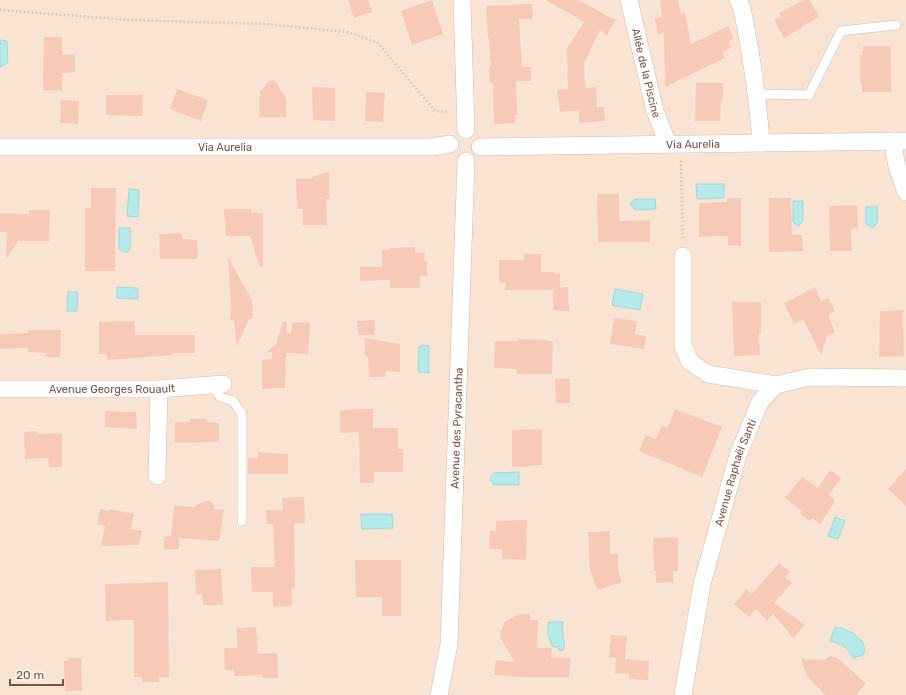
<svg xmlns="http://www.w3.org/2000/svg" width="906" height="695" font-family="Rubik,sans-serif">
  <rect width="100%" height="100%" fill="#fef1e4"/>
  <path fill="#f9e4d4" d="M 0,0 L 906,0 L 906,695 L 0,695 Z"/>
  <path fill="#b6e9ea" stroke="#9bdadd" d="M 0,40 L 7,41 L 8,63 L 0,67 Z
    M 696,184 L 724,184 L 724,198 L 697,199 Z
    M 129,189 L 139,190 L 138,217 L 127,216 Z
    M 635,199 L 655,199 L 656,209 L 635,210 L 630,204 Z
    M 793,201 L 803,201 L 803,221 L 798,226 L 793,222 Z
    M 877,206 C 877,214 880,225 872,228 L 866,224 L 866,207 Z
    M 119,228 L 130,228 L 130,249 L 127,252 L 124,252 L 119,249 Z
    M 117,287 L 138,288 L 138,299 L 117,298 Z
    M 615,289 L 643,294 L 640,310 L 612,305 Z
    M 68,292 L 78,292 L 77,311 L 67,311 Z
    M 423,345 L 429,346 L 429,373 L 418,372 L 419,347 Z
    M 519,472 L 519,485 L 494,485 L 490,479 L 494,473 Z
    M 361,514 L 392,514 L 393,528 L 362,529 Z
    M 835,517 L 845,521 L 838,539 L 828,536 Z
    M 548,622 L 563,622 C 561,631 565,639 564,649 L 562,651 L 559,650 L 558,648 L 552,646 L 548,634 Z
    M 835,627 C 847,628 871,640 863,655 L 853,658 C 848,648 841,643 830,641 Z"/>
  <path fill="#f7cab8" d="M 348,0 L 368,0 L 372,12 L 354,18 Z
    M 432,0 L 443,34 L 412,45 L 401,11 Z
    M 546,0 L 579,0 L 615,20 L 607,35 L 600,30 L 584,63 L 585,88 L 596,87 L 597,107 L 604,107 L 605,121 L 579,123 L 579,110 L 560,112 L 557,90 L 568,89 L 567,49 L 584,22 Z
    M 660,0 L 678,0 L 681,14 L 685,13 L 691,44 L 728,26 L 734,39 L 729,41 L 731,48 L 722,52 L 725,58 L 665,87 L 664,33 L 658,34 L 655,19 L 662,17 Z
    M 804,0 L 810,0 L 819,17 L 801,27 L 802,28 L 784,38 L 774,20 L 781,16 L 779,13 Z
    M 532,4 L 533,19 L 519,19 L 522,67 L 531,67 L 531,81 L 516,81 L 517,115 L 515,115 L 515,123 L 494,124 L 493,83 L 490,83 L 489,66 L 491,66 L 489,39 L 488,39 L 486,6 Z
    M 44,37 L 62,37 L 62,55 L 75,54 L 75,72 L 62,73 L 62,91 L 43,90 Z
    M 863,46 L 891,46 L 891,92 L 862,92 L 862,84 L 860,84 L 860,55 L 863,55 Z
    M 273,80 L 277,84 L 286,98 L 286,117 L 259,117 L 260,90 L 262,90 L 268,82 Z
    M 696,83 L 723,83 L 723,99 L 721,99 L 720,121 L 695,121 Z
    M 312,87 L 335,88 L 335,121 L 313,120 Z
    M 177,89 L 208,100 L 201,121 L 170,109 Z
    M 366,92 L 385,93 L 383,122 L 365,121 Z
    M 106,95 L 143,95 L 142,116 L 106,115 Z
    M 61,100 L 79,101 L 78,124 L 60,123 Z
    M 329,171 L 329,199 L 326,199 L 327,225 L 303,225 L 303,209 L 297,209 L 296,179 L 312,179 L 312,177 Z
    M 91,188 L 116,188 L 115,271 L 85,271 L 85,208 L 91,208 Z
    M 597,194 L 619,194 L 619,221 L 650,220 L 650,242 L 598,242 Z
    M 727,198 L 741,198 L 741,246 L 728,245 L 728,236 L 699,237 L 699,203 L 727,202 Z
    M 769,198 L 791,198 L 792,235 L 802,235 L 803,251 L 769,252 Z
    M 857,205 L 858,228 L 851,229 L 852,251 L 830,251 L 829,206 Z
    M 224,209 L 251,209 L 251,213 L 263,213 L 263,266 L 260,267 L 250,236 L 226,236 Z
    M 29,210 L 50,210 L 49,241 L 18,241 L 6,259 L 7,232 L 0,232 L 0,213 L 29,214 Z
    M 181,233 L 183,239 L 197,240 L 198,259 L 160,259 L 159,234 Z
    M 415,247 L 415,253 L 425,252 L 424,261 L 427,261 L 427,276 L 420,276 L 420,288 L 390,288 L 390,280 L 360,281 L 360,267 L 382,267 L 382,250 L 389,250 L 390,248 Z
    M 524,254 L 541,254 L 541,272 L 554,272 L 554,274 L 560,274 L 560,288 L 568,287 L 569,311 L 553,310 L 553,290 L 505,290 L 506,283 L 499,282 L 499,260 L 524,260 Z
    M 228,257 L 252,300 L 253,318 L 249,319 L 237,346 L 234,320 L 230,320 L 231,308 Z
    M 815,287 L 821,301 L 828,298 L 835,311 L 828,315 L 835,332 L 827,336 L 821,355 L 803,319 L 794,324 L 784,303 Z
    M 732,302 L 761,302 L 761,333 L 759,333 L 760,355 L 734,356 Z
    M 903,310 L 904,356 L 879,357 L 880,311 Z
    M 614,318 L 637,321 L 635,334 L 646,336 L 644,349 L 610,344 Z
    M 375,320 L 375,335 L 358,335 L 357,321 Z
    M 135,321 L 135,335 L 195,335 L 195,353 L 173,353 L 173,355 L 107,360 L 107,354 L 99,354 L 99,322 Z
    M 283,321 L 287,322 L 287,333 L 291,334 L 292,322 L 310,323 L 308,354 L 286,353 L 285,388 L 262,389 L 262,360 L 272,359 L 272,352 L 267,352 L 276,344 Z
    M 28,330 L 61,330 L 60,357 L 45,357 L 46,353 L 28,352 L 28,348 L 0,349 L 0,334 L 28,333 Z
    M 365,338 L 400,344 L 400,372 L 386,371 L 385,377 L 369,377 L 368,357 L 365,356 Z
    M 517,339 L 547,340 L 553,342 L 552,374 L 517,374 L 517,369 L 494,368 L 495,341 L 517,341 Z
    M 555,379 L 570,379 L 570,403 L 556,403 Z
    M 373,409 L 373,428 L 398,428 L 398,449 L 403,449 L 403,472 L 374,472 L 374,483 L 360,483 L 359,432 L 340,433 L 340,410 Z
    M 675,409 L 722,427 L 702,477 L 639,451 L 646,435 L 656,439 L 662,425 L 668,427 Z
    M 105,411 L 136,412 L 137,429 L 105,427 Z
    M 190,419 L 207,419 L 207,422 L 219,423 L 219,442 L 175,443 L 175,422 L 190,422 Z
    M 542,429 L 542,465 L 528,466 L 528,467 L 512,467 L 512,430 Z
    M 36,431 L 38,434 L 62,433 L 62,467 L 49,467 L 48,458 L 25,459 L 24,432 Z
    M 258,452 L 288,454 L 288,474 L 248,474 L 248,458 L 258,458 Z
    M 906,469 L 906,506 L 888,489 Z
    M 830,470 L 841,478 L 829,495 L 835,501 L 820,524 L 812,518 L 810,521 L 800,514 L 802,511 L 785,498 L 802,477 L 818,488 Z
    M 304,497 L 305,523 L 294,524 L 295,587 L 292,588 L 292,606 L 273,607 L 273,592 L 252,592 L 251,567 L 275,567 L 273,524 L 267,524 L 266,510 L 283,510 L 282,498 Z
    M 205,501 L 210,501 L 215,506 L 214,509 L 224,510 L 219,541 L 179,538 L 179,549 L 164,550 L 164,537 L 171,536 L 174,506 L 193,507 Z
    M 100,509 L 109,511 L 110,509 L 134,514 L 131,529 L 142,531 L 139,545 L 101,546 L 105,526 L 97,524 Z
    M 527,520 L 526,560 L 502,559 L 502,549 L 489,549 L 490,531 L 496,531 L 496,521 Z
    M 610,531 L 610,554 L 618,554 L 618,570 L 622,582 L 597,590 L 591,571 L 590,571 L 588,532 Z
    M 678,537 L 678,571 L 673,571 L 673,582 L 656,583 L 656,571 L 654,571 L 653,538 Z
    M 355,560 L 401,560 L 401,616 L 382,616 L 382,597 L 356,597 Z
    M 779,563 L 790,572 L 785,577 L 792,583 L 774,603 L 804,624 L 794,639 L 773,614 L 767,621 L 756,609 L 749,617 L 734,604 L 746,589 L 752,594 Z
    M 221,569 L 223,605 L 203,605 L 202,594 L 196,594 L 195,570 Z
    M 168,582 L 169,677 L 159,677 L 159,682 L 142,682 L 142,677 L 134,677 L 134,620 L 106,621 L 105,584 Z
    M 519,614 L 530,614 L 530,620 L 538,620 L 537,648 L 552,648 L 551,658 L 571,658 L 569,677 L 519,677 L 494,675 L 496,660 L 515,662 L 501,639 L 500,632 L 505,622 Z
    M 256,627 L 258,654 L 277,653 L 278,678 L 262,678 L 262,675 L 234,676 L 234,670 L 225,670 L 224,648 L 237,648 L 237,628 Z
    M 611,635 L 627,636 L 625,659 L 649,661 L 648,680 L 629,679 L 629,674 L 615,673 L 616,658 L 609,657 Z
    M 830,656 L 837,658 L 866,683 L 856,695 L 825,695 L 807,676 L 801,659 L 824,660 Z
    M 68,658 L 81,658 L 82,691 L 65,691 L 64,661 L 68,661 Z"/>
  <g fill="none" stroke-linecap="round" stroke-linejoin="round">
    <defs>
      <path id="lane" d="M 757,94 L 809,95 L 841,31 L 896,25
        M 213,385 L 220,397 L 233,401 L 242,414 L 242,521"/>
      <g id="street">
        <path d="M 462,0 L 466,130"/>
        <path id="s1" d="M 629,0 L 655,111 L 668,144"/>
        <path d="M 738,0 L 742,8 C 751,53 758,97 761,143"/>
        <path d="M 894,141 C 893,159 900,175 906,192"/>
        <path id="s2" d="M 0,147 L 432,147 L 450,144"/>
        <path id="s3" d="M 480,147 L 906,141"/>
        <path d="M 683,256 L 683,346 L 690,362 L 708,374 L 776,385"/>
        <path id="s4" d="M 0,389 L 159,389 L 223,384"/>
        <path d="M 157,476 L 159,389"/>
        <path id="s5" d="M 439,695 L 449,644 L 466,161"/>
        <path id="s6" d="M 683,695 L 702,584 L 738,455 L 760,402 L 776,385 L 810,377 L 906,378"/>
      </g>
    </defs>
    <use href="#lane" stroke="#d4b9ab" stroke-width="10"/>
    <use href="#street" stroke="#d4b9ab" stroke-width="18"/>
    <path stroke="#dcad9b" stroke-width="2.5" stroke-dasharray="1 3" stroke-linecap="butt" d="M 0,10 L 129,20 L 265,24 L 348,32 L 378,43 L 435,111 L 449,112
      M 681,161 L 683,240"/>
    <use href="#lane" stroke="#fff" stroke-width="9"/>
    <use href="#street" stroke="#fff" stroke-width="17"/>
  </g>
  <g text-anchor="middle" stroke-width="3" stroke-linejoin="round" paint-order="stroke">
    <g font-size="11" fill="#7a5346" stroke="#fff5ec">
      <text dy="4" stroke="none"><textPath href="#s1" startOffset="75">Allée de la Piscine</textPath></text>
      <text dy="4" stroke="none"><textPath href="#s3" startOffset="213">Via Aurelia</textPath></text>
      <text dy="4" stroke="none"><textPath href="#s2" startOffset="225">Via Aurelia</textPath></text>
      <text dy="4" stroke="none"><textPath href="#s4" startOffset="112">Avenue Georges Rouault</textPath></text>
      <text dy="4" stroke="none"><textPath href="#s5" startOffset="268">Avenue des Pyracantha</textPath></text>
      <text dy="4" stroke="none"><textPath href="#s6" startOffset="229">Avenue Raphaël Santi</textPath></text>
    </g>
  </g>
  <path d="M10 679v6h53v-6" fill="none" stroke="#7a5346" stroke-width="2"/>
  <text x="16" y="679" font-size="12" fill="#7a5346" stroke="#fff5ec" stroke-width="3" paint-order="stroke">20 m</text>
</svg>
